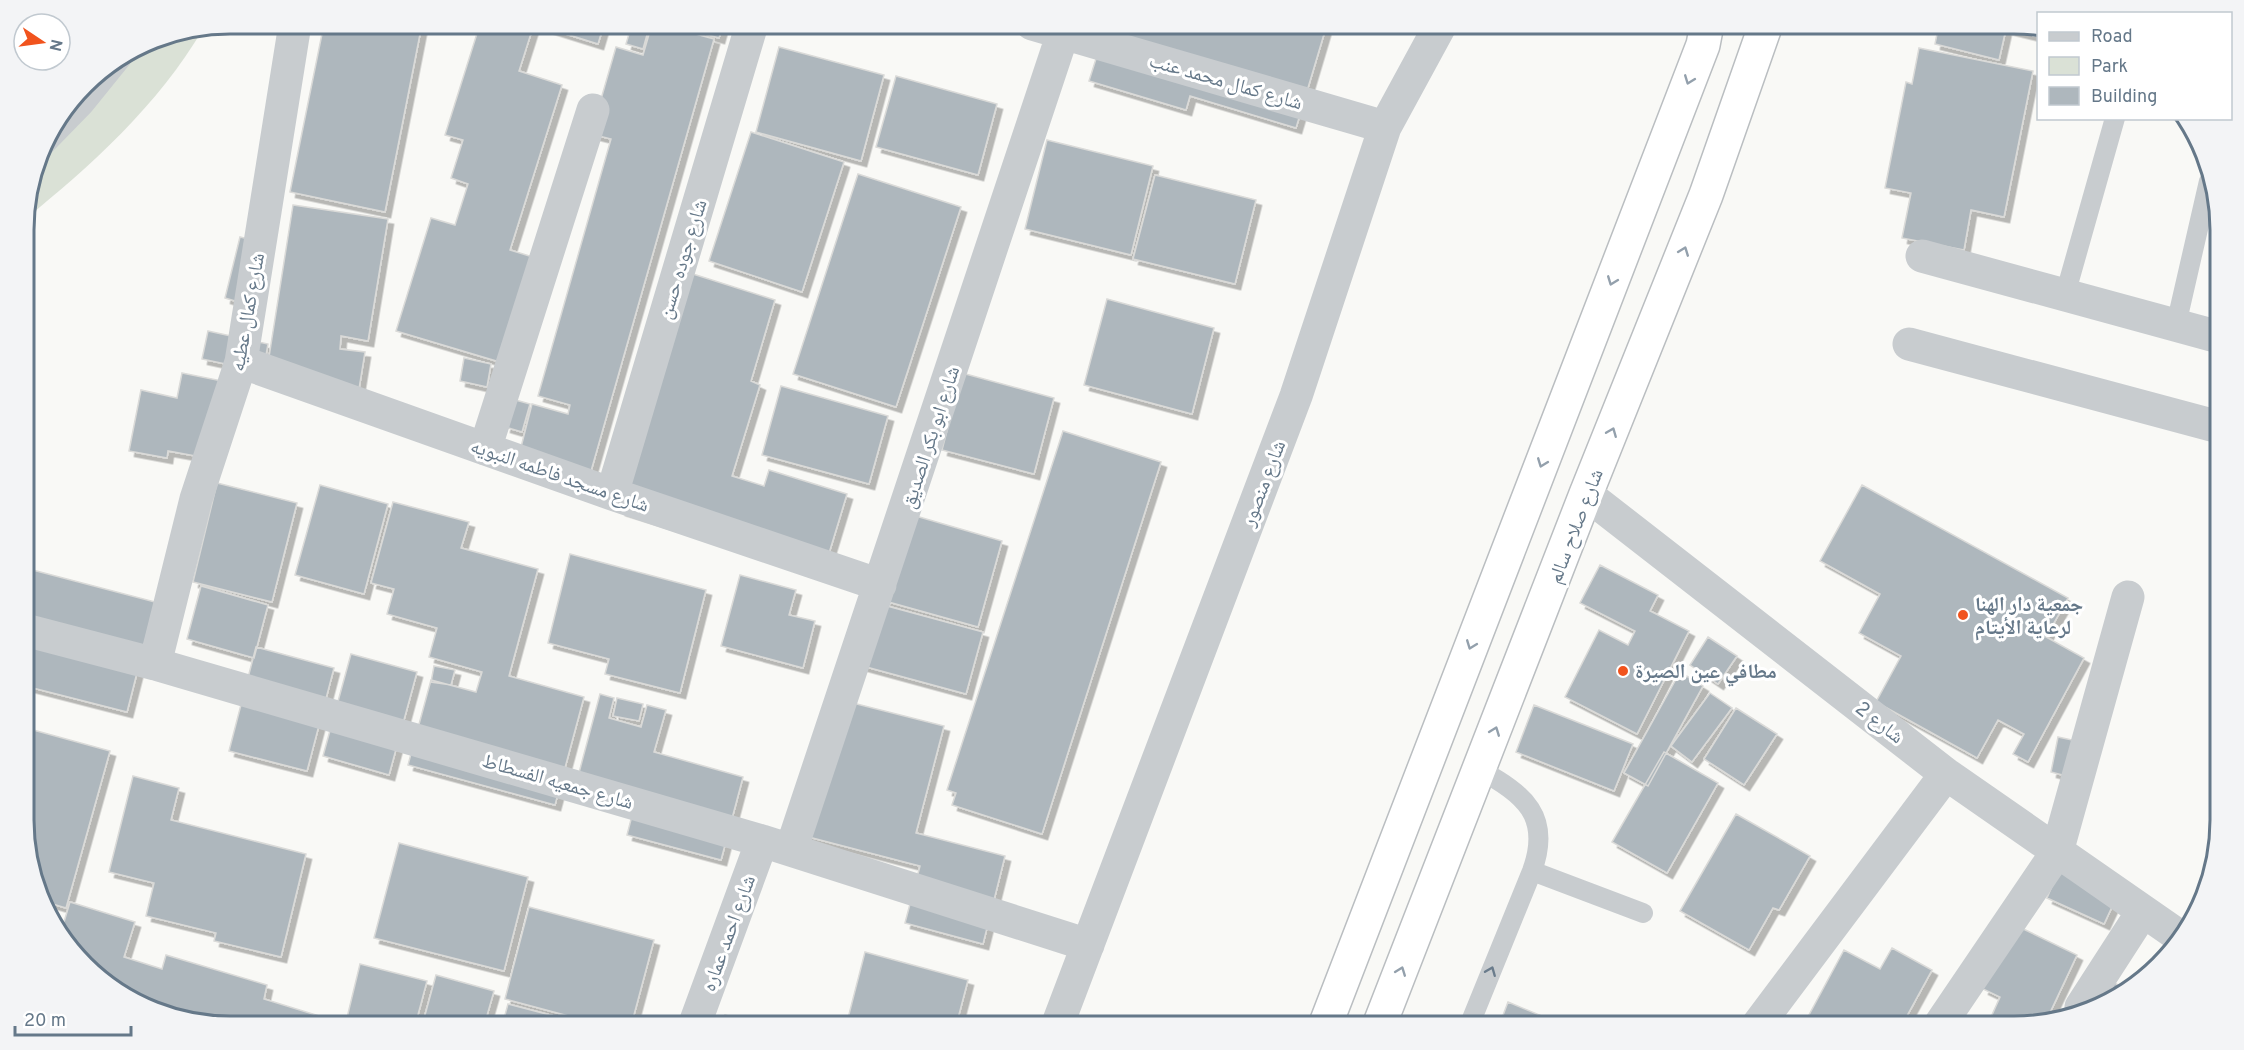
<svg xmlns="http://www.w3.org/2000/svg" width="2244" height="1050" font-family="Overpass,'Noto Naskh Arabic',sans-serif">
  <defs>
    <filter id="shadow"><feDropShadow dx="5.5" dy="5.5" stdDeviation="0" flood-color="#0004"/></filter>
  </defs>
  <rect width="100%" height="100%" fill="#f9f9f6"/>
  <path fill="#dae1d6" d="M 203,29 C 158,105 92,165 24,220 L 45,139 L 94,76 L 152,40 Z"/>
  <path fill="#aeb7bd" stroke="#dadad8" stroke-width="1.5" filter="url(#shadow)" d="M 324,24 L 422,24 L 385,212 L 290,192 Z
    M 480,24 L 604,24 L 598,44 L 534,24 L 519,71 L 562,85 L 510,250 L 536,258 L 503,363 L 396,331 L 431,218 L 455,225 L 468,184 L 451,178 L 463,140 L 445,135 Z
    M 632,24 L 650,24 L 643,49 L 626,44 Z
    M 652,24 L 659,24 L 714,39 L 591,471 L 520,451 L 532,404 L 568,414 L 570,405 L 538,396 L 611,139 L 591,134 L 616,47 L 643,55 Z
    M 671,24 L 723,24 L 719,38 Z
    M 1107,24 L 1327,24 L 1296,128 L 1190,96 L 1186,110 L 1089,81 Z
    M 1939,24 L 2013,24 L 2037,29 L 2035,36 L 2006,29 L 1999,60 L 1935,44 Z
    M 779,47 L 884,75 L 861,161 L 756,132 Z
    M 1919,48 L 2033,71 L 2004,217 L 1971,210 L 1964,250 L 1902,238 L 1911,193 L 1885,188 L 1906,82 L 1912,84 Z
    M 896,76 L 997,104 L 978,175 L 876,147 Z
    M 751,132 L 844,162 L 802,292 L 709,261 Z
    M 1047,140 L 1153,166 L 1131,255 L 1025,229 Z
    M 858,174 L 961,207 L 896,407 L 793,374 Z
    M 1155,175 L 1256,200 L 1235,284 L 1133,259 Z
    M 293,205 L 388,219 L 368,341 L 341,336 L 340,349 L 365,352 L 356,407 L 266,376 Z
    M 240,237 L 261,242 L 245,304 L 225,298 Z
    M 693,274 L 775,300 L 751,381 L 760,385 L 732,476 L 764,486 L 769,470 L 847,494 L 823,573 L 620,510 Z
    M 1107,299 L 1214,328 L 1192,414 L 1084,385 Z
    M 208,331 L 268,344 L 263,372 L 202,359 Z
    M 464,358 L 491,364 L 487,387 L 460,381 Z
    M 182,373 L 232,383 L 217,460 L 168,451 L 167,458 L 129,451 L 141,390 L 177,398 Z
    M 962,373 L 1054,398 L 1034,474 L 942,450 Z
    M 781,386 L 888,416 L 869,484 L 762,455 Z
    M 512,399 L 530,404 L 522,432 L 505,427 Z
    M 1063,431 L 1161,462 L 1042,834 L 952,805 L 956,793 L 947,790 Z
    M 217,483 L 297,503 L 272,602 L 193,582 Z
    M 320,485 L 388,504 L 364,594 L 295,575 Z
    M 1862,485 L 2068,598 L 2046,637 L 2084,658 L 2028,762 L 2013,754 L 2024,734 L 1998,720 L 1977,758 L 1876,702 L 1901,656 L 1859,633 L 1880,594 L 1820,561 Z
    M 393,502 L 469,522 L 461,548 L 538,569 L 509,676 L 584,697 L 555,805 L 408,765 L 431,680 L 476,692 L 482,672 L 429,657 L 437,628 L 387,614 L 394,589 L 371,583 Z
    M 909,514 L 1002,541 L 978,627 L 885,601 Z
    M 570,554 L 706,590 L 680,693 L 605,674 L 609,659 L 548,643 Z
    M 1600,565 L 1658,595 L 1650,611 L 1689,631 L 1637,734 L 1565,697 L 1599,630 L 1628,645 L 1635,631 L 1580,603 Z
    M 25,568 L 155,602 L 127,712 L 25,686 Z
    M 740,575 L 796,590 L 789,615 L 815,621 L 803,668 L 721,646 Z
    M 201,586 L 268,605 L 254,658 L 187,639 Z
    M 876,603 L 983,632 L 966,694 L 859,665 Z
    M 1708,637 L 1737,656 L 1718,684 L 1690,665 Z
    M 256,647 L 334,668 L 307,771 L 229,751 Z
    M 351,654 L 417,672 L 389,775 L 323,756 Z
    M 434,666 L 455,670 L 451,685 L 431,682 Z
    M 1680,672 L 1703,686 L 1648,786 L 1624,773 Z
    M 1710,693 L 1732,708 L 1692,762 L 1671,746 Z
    M 600,694 L 614,698 L 609,718 L 641,727 L 647,705 L 666,710 L 654,752 L 743,777 L 721,860 L 627,835 L 636,800 L 576,784 Z
    M 617,698 L 643,704 L 639,721 L 613,716 Z
    M 841,700 L 944,726 L 916,833 L 1005,856 L 983,944 L 905,923 L 920,866 L 801,835 Z
    M 1534,705 L 1633,744 L 1614,791 L 1516,752 Z
    M 1736,708 L 1777,734 L 1744,785 L 1704,759 Z
    M 26,728 L 110,751 L 66,908 L 49,903 L 26,847 Z
    M 2058,737 L 2077,741 L 2070,777 L 2051,772 Z
    M 1664,752 L 1718,783 L 1667,873 L 1612,842 Z
    M 133,776 L 179,788 L 171,820 L 306,854 L 281,957 L 214,941 L 216,933 L 146,916 L 154,883 L 109,872 Z
    M 1736,814 L 1810,856 L 1779,910 L 1773,908 L 1749,950 L 1680,911 Z
    M 399,843 L 528,877 L 504,971 L 374,938 Z
    M 2059,870 L 2117,896 L 2104,924 L 2047,898 Z
    M 70,902 L 135,922 L 124,957 L 162,969 L 166,955 L 267,985 L 264,999 L 329,1019 L 327,1026 L 231,1026 L 151,1010 L 67,945 L 61,932 Z
    M 529,907 L 654,940 L 631,1026 L 606,1026 L 505,999 Z
    M 2013,924 L 2077,955 L 2047,1019 L 2026,1026 L 1987,1026 L 2000,997 L 1983,989 Z
    M 1892,948 L 1932,970 L 1902,1025 L 1890,1019 L 1887,1026 L 1803,1026 L 1844,950 L 1880,969 Z
    M 865,952 L 968,980 L 956,1026 L 846,1026 Z
    M 360,964 L 427,981 L 415,1026 L 345,1026 Z
    M 436,975 L 494,991 L 484,1026 L 422,1026 Z
    M 2113,982 L 2128,991 L 2102,1000 Z
    M 1508,1002 L 1566,1026 L 1499,1026 Z
    M 508,1004 L 592,1026 L 502,1026 Z
    M 725,1015 L 767,1026 L 722,1026 Z"/>
  <g fill="none" stroke-linecap="round" stroke-linejoin="round">
    <defs>
      <path id="trunk" d="M 1325,1026 L 1703,45 L 1707,24
        M 1379,1026 L 1586,494 L 1706,195 L 1766,24"/>
    </defs>
    <use href="#trunk" stroke="#babec1" stroke-width="36"/>
    <path stroke="#c8cccf" stroke-width="20" d="M 44,146 L 84,105 L 122,58
      M 2065,295 L 2115,118
      M 2176,325 L 2209,181
      M 1532,871 L 1643,913
      M 1469,1026 L 1532,871 C 1552,816 1524,794 1480,770"/>
    <path stroke="#c8cccf" stroke-width="33" d="M 1032,24 L 1385,127
      M 1922,256 L 2219,337
      M 1909,344 L 2219,427
      M 241,362 L 612,494 L 880,585
      M 485,449 L 593,110
      M 612,494 L 752,24
      M 1586,494 L 1946,774 L 2182,938
      M 25,630 L 155,664 L 762,841 L 1088,945
      M 155,664 L 196,499 L 241,362 L 295,24
      M 791,850 L 1066,24
      M 2081,1007 L 2143,911
      M 694,1026 L 762,841
      M 1057,1026 L 1296,396 L 1385,127 L 1441,24
      M 1757,1026 L 1946,774
      M 1939,1026 L 2057,852 L 2128,597"/>
    <use href="#trunk" stroke="#fff" stroke-width="33"/>
  </g>
  <defs><path id="oneway-chevron" d="M-2-3.5L2.5 0L-2 3.5" fill="none" stroke-width="1.6" stroke-linecap="round" stroke-linejoin="round" transform="scale(1.5)"/></defs>
  <g stroke="#93a0ac">
    <use href="#oneway-chevron" transform="translate(1689 80) rotate(111)"/>
    <use href="#oneway-chevron" transform="translate(1684 251) rotate(-69)"/>
    <use href="#oneway-chevron" transform="translate(1612 281) rotate(111)"/>
    <use href="#oneway-chevron" transform="translate(1612 432) rotate(-68)"/>
    <use href="#oneway-chevron" transform="translate(1542 463) rotate(111)"/>
    <use href="#oneway-chevron" transform="translate(1471 645) rotate(111)"/>
    <use href="#oneway-chevron" transform="translate(1495 731) rotate(-69)"/>
    <use href="#oneway-chevron" transform="translate(1401 971) rotate(-69)"/>
  </g>
  <use stroke="#6a7c8c" href="#oneway-chevron" transform="translate(1491 971) rotate(-68)"/>
  <g fill="#f1531d" stroke="#fff" stroke-width="2">
    <circle cx="1963" cy="615" r="6"/>
    <circle cx="1623" cy="671" r="6"/>
  </g>
  <g text-anchor="middle" stroke-width="6" stroke-linejoin="round" paint-order="stroke">
    <g font-size="20" fill="#657889" stroke="#fff">
      <text transform="translate(1226 81) rotate(16)" y="7">شارع كمال محمد عنب</text>
      <text transform="translate(682 259) rotate(-73)" y="7">شارع جوده حسن</text>
      <text transform="translate(247 312) rotate(-80)" y="7">شارع كمال عطيه</text>
      <text transform="translate(930 437) rotate(-72)" y="7">شارع ابو بكر الصديق</text>
      <text transform="translate(560 475) rotate(19)" y="7">شارع مسجد فاطمه النبويه</text>
      <text transform="translate(1263 483) rotate(-69)" y="7">شارع منصور</text>
      <text transform="translate(1575 526) rotate(-69)" y="7">شارع صلاح سالم</text>
      <text transform="translate(1880 722) rotate(38)" y="7">شارع 2</text>
      <text transform="translate(558 781) rotate(16)" y="7">شارع جمعيه الفسطاط</text>
      <text transform="translate(728 933) rotate(-70)" y="7">شارع احمد عماره</text>
    </g>
    <g font-size="20" font-weight="bold" fill="#657889" stroke="#fff" text-anchor="start">
      <text x="1975" y="611">جمعية دار الهنا<tspan x="1975" dy="23">لرعاية الأيتام</tspan></text>
      <text x="1635" y="678">مطافي عين الصيرة</text>
    </g>
  </g>
  <path d="M0 0H2244V1050H0ZM230 34H2014A196 196 0 0 1 2210 230V820A196 196 0 0 1 2014 1016H230A196 196 0 0 1 34 820V230A196 196 0 0 1 230 34Z" fill="#f3f4f6" fill-rule="evenodd"/>
  <path fill="none" stroke="#657889" stroke-width="3" d="M230 34H2014A196 196 0 0 1 2210 230V820A196 196 0 0 1 2014 1016H230A196 196 0 0 1 34 820V230A196 196 0 0 1 230 34Z"/>
  <rect x="2037" y="12" width="195" height="108" fill="#ffffff" stroke="#c1c9d0" stroke-width="1.5"/>
  <rect x="2049" y="32" width="30" height="9" fill="#c8cccf" stroke="#c1c9d0" stroke-width="1.5"/>
  <text x="2091" y="42" font-size="18" fill="#657889">Road</text>
  <rect x="2049" y="57" width="30" height="18" fill="#dae1d6" stroke="#c1c9d0" stroke-width="1.5"/>
  <text x="2091" y="72" font-size="18" fill="#657889">Park</text>
  <rect x="2049" y="87" width="30" height="18" fill="#aeb7bd" stroke="#c1c9d0" stroke-width="1.5"/>
  <text x="2091" y="102" font-size="18" fill="#657889">Building</text>
  <g transform="translate(42 42) rotate(103)"><circle r="28" fill="#ffffff" stroke="#c1c9d0" stroke-width="1.5"/>
  <path d="M0-4.5L10 22L0 15L-10 22Z" fill="#f1531d"/>
  <text y="-9" font-size="16" font-weight="bold" text-anchor="middle" fill="#657889">N</text>
  </g>
  <path d="M15 1026v9h116v-9" fill="none" stroke="#657889" stroke-width="3"/>
  <text x="24" y="1026" font-size="18" fill="#657889" stroke="#ffffff" stroke-width="4.5" paint-order="stroke">20 m</text>
</svg>
